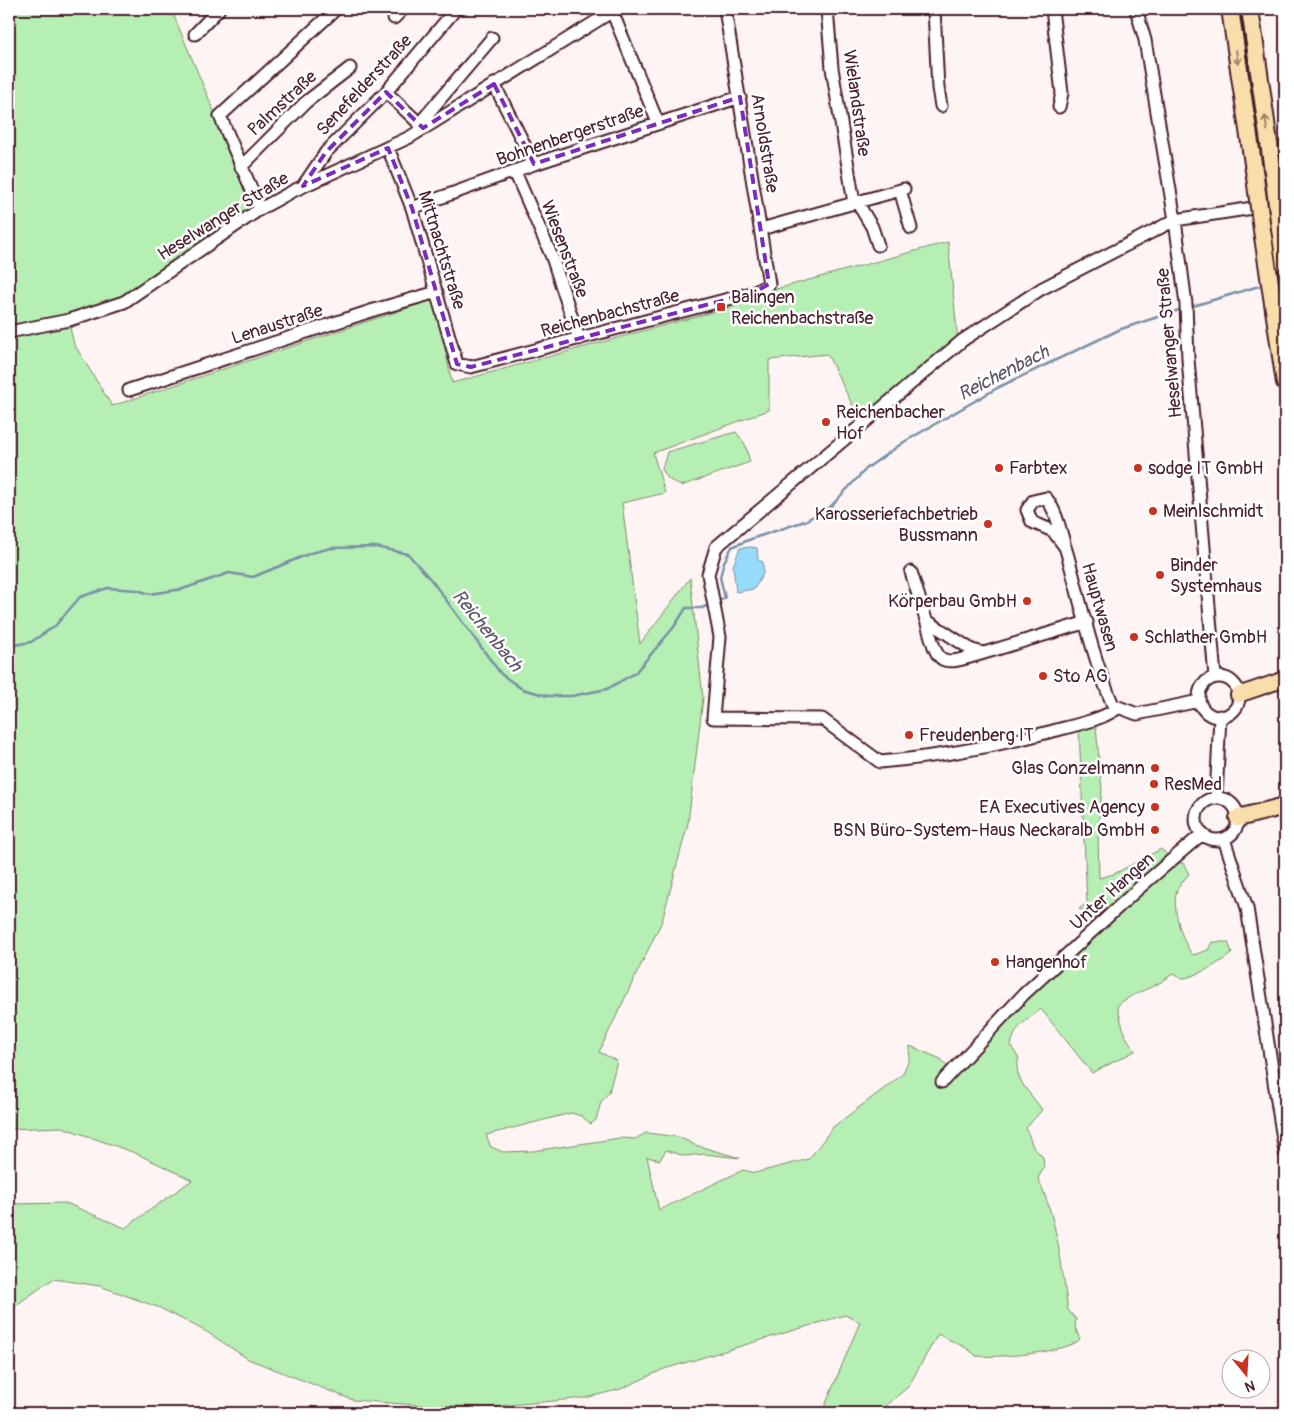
<svg xmlns="http://www.w3.org/2000/svg" width="1294" height="1422" font-family="Pangolin,sans-serif">
  <rect width="100%" height="100%" fill="#fef4f3"/>
  <filter id="ink" filterUnits="userSpaceOnUse"><feTurbulence type="fractalNoise" baseFrequency=".02" numOctaves="2"/><feDisplacementMap in="SourceGraphic" scale="10" xChannelSelector="R" yChannelSelector="G"/><feConvolveMatrix kernelMatrix="1 2 1 2 8 2 1 2 1" color-interpolation-filters="sRGB"/></filter>
  <g filter="url(#ink)">
    <path fill="#b6efb3" stroke="#80876f" d="M 9,9 L 171,9 L 259,218 L 126,307 L 70,328 L 74,344 L 112,406 L 435,299 L 452,383 L 764,298 L 776,289 L 948,242 L 958,341 L 862,424 L 827,354 L 769,360 L 769,410 L 653,453 L 665,493 L 622,503 L 640,644 L 690,578 L 703,698 L 688,823 L 662,921 L 599,1052 L 617,1061 L 609,1092 L 601,1102 L 596,1120 L 591,1124 L 581,1116 L 571,1113 L 486,1135 L 491,1147 L 503,1152 L 533,1151 L 620,1138 L 635,1139 L 646,1133 L 679,1137 L 695,1145 L 740,1158 L 704,1154 L 684,1156 L 666,1150 L 660,1160 L 647,1157 L 659,1210 L 743,1170 L 755,1173 L 809,1159 L 833,1127 L 902,1075 L 909,1060 L 910,1046 L 941,1059 L 948,1068 L 1109,915 L 1100,909 L 1093,914 L 1079,909 L 1087,903 L 1079,729 L 1091,722 L 1096,727 L 1102,790 L 1098,828 L 1099,878 L 1114,874 L 1161,849 L 1176,863 L 1183,863 L 1189,874 C 1185,879 1179,885 1177,890 C 1171,906 1182,943 1193,955 L 1208,950 L 1212,942 L 1228,942 L 1232,953 C 1224,961 1195,977 1184,978 C 1180,978 1176,976 1172,974 C 1156,989 1133,991 1117,1006 L 1125,1035 L 1135,1051 L 1092,1073 L 1041,1009 C 1026,1022 1015,1025 1011,1046 L 1019,1059 C 1011,1078 1032,1094 1042,1110 L 1026,1128 L 1033,1147 L 1043,1157 L 1044,1168 L 1038,1178 C 1058,1223 1061,1263 1068,1310 L 1076,1319 L 1075,1327 L 1080,1339 C 1069,1353 995,1358 976,1356 C 966,1345 951,1342 938,1334 L 908,1387 L 877,1413 L 822,1413 L 860,1322 L 845,1315 L 664,1369 L 621,1389 L 585,1398 L 489,1407 L 415,1405 L 353,1400 L 248,1359 L 207,1332 L 160,1308 L 100,1286 L 53,1279 L 19,1303 L 9,1313 L 9,1204 L 66,1203 L 125,1228 L 192,1180 L 135,1153 L 62,1127 L 9,1129 Z
      M 736,432 L 745,444 L 750,462 L 681,486 L 668,479 L 662,469 L 667,452 Z"/>
    <path fill="#97dbfa" stroke="#7890a7" d="M 751,547 L 757,548 L 758,560 L 763,562 L 763,574 L 754,589 L 736,592 L 733,566 L 740,548 Z"/>
    <g fill="none" stroke-linecap="round" stroke-linejoin="round">
      <path stroke="#7890a7" stroke-width="2.5" d="M 1190,307 L 1259,286
        M 716,602 L 725,598 L 720,577 L 724,562 L 732,547 L 751,539 L 805,521 L 831,506 L 867,468 L 904,442 L 999,387 L 1121,329 L 1182,309
        M 9,646 L 31,642 L 55,626 L 80,597 L 108,588 L 137,590 L 150,594 L 183,589 L 229,573 L 253,577 L 311,553 L 331,548 L 376,547 L 408,554 L 432,581 L 501,674 L 522,689 L 548,696 L 572,696 L 607,689 L 635,673 L 674,627 L 686,608 L 702,608 L 711,604
        M 988,1024 L 998,1014"/>
      <defs>
        <path id="minor" d="M 611,9 L 658,123
          M 827,9 L 832,68 L 854,203
          M 934,9 L 938,88 L 941,106
          M 1052,9 L 1062,93 L 1059,107
          M 1136,9 L 1145,40 L 1175,220 L 1186,304 L 1188,359 L 1215,677
          M 394,18 L 403,9
          M 195,34 L 219,9
          M 494,84 L 534,164
          M 386,92 L 424,128
          M 419,124 L 492,38
          M 388,148 L 412,208 L 457,364 L 471,367 L 755,292 L 769,284 L 725,9
          M 241,167 L 306,102 L 350,68
          M 515,172 L 552,257 L 579,339
          M 303,186 L 326,152 L 386,92 L 455,10
          M 900,190 L 911,228
          M 857,202 L 872,227 L 878,245
          M 412,208 L 534,164 L 740,97
          M 260,209 L 220,116 L 336,9
          M 761,229 L 904,189
          M 9,332 L 69,320 L 124,302 L 260,209 L 293,191 L 410,137 L 616,9
          M 129,390 L 374,310 L 437,292
          M 1065,547 L 1053,531 L 1032,522 L 1027,510 L 1033,501 L 1046,498 C 1058,513 1061,535 1067,553 C 1081,603 1092,657 1113,705 L 1137,714 L 1199,701
          M 911,572 L 926,620
          M 984,653 C 937,667 939,666 926,620 L 972,650 L 984,653 L 1087,622
          M1199 697a20 20 0 1 1 40 0a20 20 0 1 1-40 0Z
          M 1118,708 C 1099,721 1075,725 1053,731 C 996,746 939,757 880,762 L 822,719 L 713,718 L 720,637 L 708,574 L 716,547 L 963,340 L 1041,289 L 1175,220 L 1266,206 L 1285,198
          M 1216,798 L 1220,716
          M1196 819a21 21 0 1 1 42 0a21 21 0 1 1-42 0Z
          M 1224,839 L 1247,908 L 1285,1152
          M 942,1082 L 1024,994 L 1139,888 L 1202,834"/>
        <path id="major" d="M 1238,695 L 1285,679"/>
        <path id="highway" d="M 1230,9 L 1255,177
          M 1250,9 L 1273,171
          M 1280,229 L 1285,265
          M 1262,230 L 1285,383
          M 1238,818 L 1285,806"/>
      </defs>
      <use href="#minor" stroke="#4a1f2b" stroke-width="15"/>
      <use href="#major" stroke="#4a1f2b" stroke-width="18"/>
      <use href="#highway" stroke="#4a1f2b" stroke-width="20"/>
      <use href="#minor" stroke="#fff" stroke-width="11"/>
      <use href="#major" stroke="#f8deab" stroke-width="14"/>
      <use href="#highway" stroke="#f8deab" stroke-width="16"/>
      <defs>
        <path id="highway-bridge" d="M 1273,171 L 1280,229
          M 1255,177 L 1262,230"/>
      </defs>
      <use href="#highway-bridge" stroke="#4a1f2b" stroke-width="20" stroke-linecap="butt"/>
      <use href="#highway-bridge" stroke="#f8deab" stroke-width="16"/>
    </g>
    <defs><path id="oneway-shaft" d="M-6 0H5M1.5-3L5.5 0L1.5 3" fill="none" stroke-width="1.6" stroke-linecap="round" stroke-linejoin="round" transform="scale(1.25)"/></defs>
    <g stroke="#a17e6b">
      <use href="#oneway-shaft" transform="translate(1237 57) rotate(82)"/>
      <use href="#oneway-shaft" transform="translate(1266 123) rotate(-98)"/>
    </g>
  </g>
  <path fill="none" stroke="#7b2cbf" stroke-width="4" stroke-dasharray="10 6" stroke-linejoin="round" d="M 494,84 L 534,164 L 740,97 L 769,284 L 755,292 L 471,367 L 457,364 L 412,208 L 388,148 L 303,186 L 326,152 L 386,92 L 423,128 Z"/>
  <g fill="#c8321e" stroke="#fff" stroke-width="2">
    <rect x="716" y="302" width="10" height="10" rx="2.5"/>
    <circle cx="826" cy="422" r="5"/>
    <circle cx="999" cy="468" r="5"/>
    <circle cx="1138" cy="468" r="5"/>
    <circle cx="1153" cy="511" r="5"/>
    <circle cx="988" cy="524" r="5"/>
    <circle cx="1160" cy="575" r="5"/>
    <circle cx="1027" cy="601" r="5"/>
    <circle cx="1134" cy="637" r="5"/>
    <circle cx="1043" cy="676" r="5"/>
    <circle cx="909" cy="735" r="5"/>
    <circle cx="1155" cy="768" r="5"/>
    <circle cx="1154" cy="784" r="5"/>
    <circle cx="1155" cy="807" r="5"/>
    <circle cx="1155" cy="830" r="5"/>
    <circle cx="995" cy="962" r="5"/>
  </g>
  <g text-anchor="middle" stroke-width="5" stroke-linejoin="round" paint-order="stroke">
    <g font-size="18" fill="#4a1f2b" stroke="#fff">
      <text transform="translate(364 85) rotate(-47)" y="6">Senefelderstraße</text>
      <text transform="translate(282 103) rotate(-43)" y="6">Palmstraße</text>
      <text transform="translate(857 103) rotate(82)" y="6">Wielandstraße</text>
      <text transform="translate(570 135) rotate(-19)" y="6">Bohnenbergerstraße</text>
      <text transform="translate(765 143) rotate(81)" y="6">Arnoldstraße</text>
      <text transform="translate(223 216) rotate(-32)" y="6">Heselwanger Straße</text>
      <text transform="translate(565 249) rotate(69)" y="6">Wiesenstraße</text>
      <text transform="translate(442 250) rotate(73)" y="6">Mittnachtstraße</text>
      <text transform="translate(610 313) rotate(-15)" y="6">Reichenbachstraße</text>
      <text transform="translate(277 324) rotate(-18)" y="6">Lenaustraße</text>
      <text transform="translate(1169 343) rotate(-95)" y="6">Heselwanger Straße</text>
      <text transform="translate(1100 607) rotate(74)" y="6">Hauptwasen</text>
      <text transform="translate(1112 891) rotate(-42)" y="6">Unter Hangen</text>
    </g>
    <g font-size="18" fill="#4a1f2b" stroke="#fff" text-anchor="start">
      <text x="731" y="303">Balingen<tspan x="731" dy="21">Reichenbachstraße</tspan></text>
      <text x="836" y="418">Reichenbacher<tspan x="836" dy="21">Hof</tspan></text>
      <text x="1009" y="474">Farbtex</text>
      <text x="1148" y="474">sodge IT GmbH</text>
      <text x="1163" y="517">Meinlschmidt</text>
      <text x="978" y="520" text-anchor="end">Karosseriefachbetrieb<tspan x="978" dy="21">Bussmann</tspan></text>
      <text x="1170" y="571">Binder<tspan x="1170" dy="21">Systemhaus</tspan></text>
      <text x="1017" y="607" text-anchor="end">Körperbau GmbH</text>
      <text x="1144" y="643">Schlather GmbH</text>
      <text x="1053" y="682">Sto AG</text>
      <text x="919" y="741">Freudenberg IT</text>
      <text x="1145" y="774" text-anchor="end">Glas Conzelmann</text>
      <text x="1164" y="790">ResMed</text>
      <text x="1145" y="813" text-anchor="end">EA Executives Agency</text>
      <text x="1145" y="836" text-anchor="end">BSN Büro-System-Haus Neckaralb GmbH</text>
      <text x="1005" y="968">Hangenhof</text>
    </g>
    <g font-size="19" font-style="italic" fill="#615769" stroke="#fff">
      <text transform="translate(1003 372) rotate(-27)" y="7">Reichenbach</text>
      <text transform="translate(488 630) rotate(51)" y="7">Reichenbach</text>
    </g>
  </g>
  <rect width="1294" height="1422" fill="none" stroke="#fff" stroke-width="30"/>
  <rect x="15" y="15" width="1264" height="1392" fill="none" stroke="#4a1f2b" stroke-width="2" filter="url(#ink)"/>
  <g transform="translate(1246 1374) rotate(162)"><circle r="24" fill="#ffffff" stroke="#b7a5aa"/>
  <path d="M0-4L9 19L0 12L-9 19Z" fill="#c8321e"/>
  <text y="-8" font-size="14" font-weight="bold" text-anchor="middle" fill="#4a1f2b">N</text>
  </g>
</svg>
